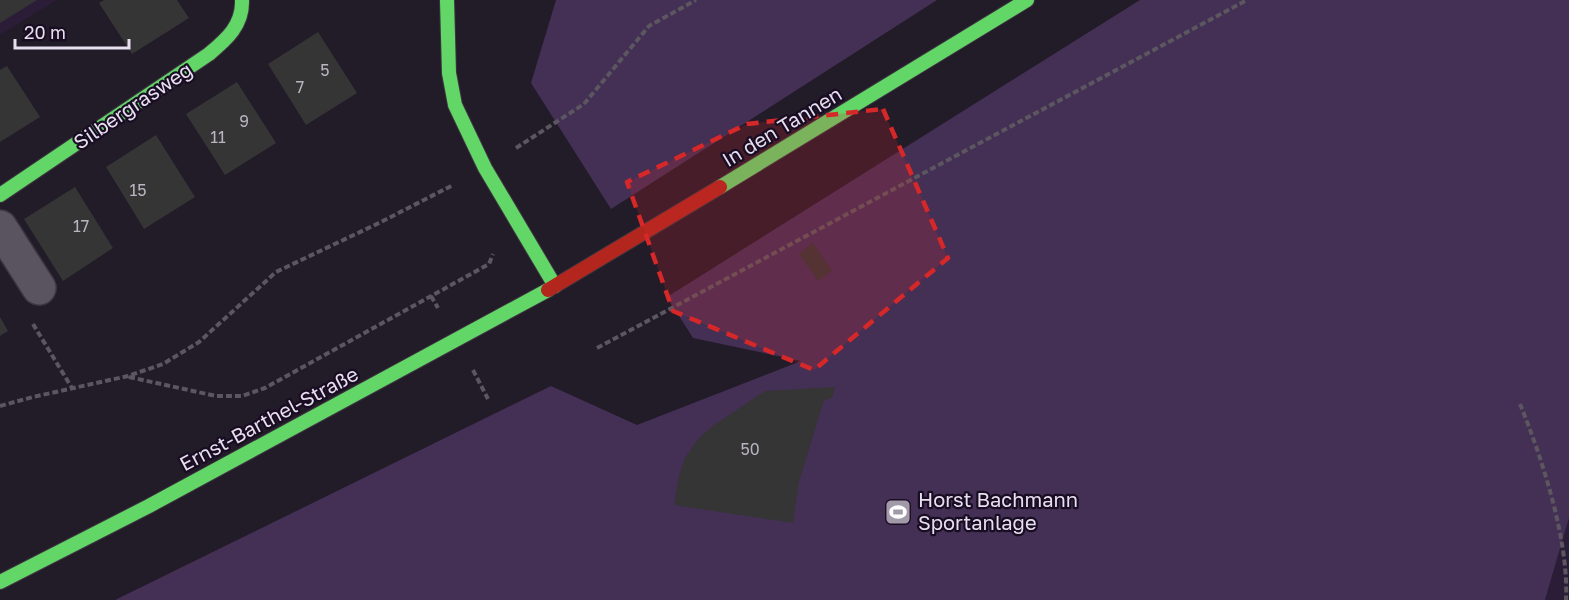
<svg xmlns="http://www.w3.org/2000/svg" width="1569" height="600" font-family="'Golos Text',sans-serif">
  <rect width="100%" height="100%" fill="#221b28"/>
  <path fill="#2b1c37" d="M 0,0 L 57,0 L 0,35 Z
    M 1569,518 L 1569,600 L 1545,600 Z"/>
  <path fill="#442f55" d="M 556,0 L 937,0 L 611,209 L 531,83 Z
    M 1140,0 L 1569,0 L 1569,518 L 1545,600 L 115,600 L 551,386 L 637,425 L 801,361 L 693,338 L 667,297 Z"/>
  <path fill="#353536" d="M 0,0 L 37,0 L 0,23 Z
    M 104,0 L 177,0 L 189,18 L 132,54 L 99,3 Z
    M 318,32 L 357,93 L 306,125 L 268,64 Z
    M 7,66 L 40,117 L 0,142 L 0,70 Z
    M 237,82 L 276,143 L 225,175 L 186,114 Z
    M 156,135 L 195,197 L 144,229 L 106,167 Z
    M 75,187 L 113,248 L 63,281 L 24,219 Z
    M 813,243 L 832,271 L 818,281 L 799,254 Z
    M 0,317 L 8,331 L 0,336 Z
    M 835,387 L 832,398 L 824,400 L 799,482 L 793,523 L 674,505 L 679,475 L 685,458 L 698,439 L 714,425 L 765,391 Z"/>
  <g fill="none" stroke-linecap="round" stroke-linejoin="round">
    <defs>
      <path id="street" d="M 0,227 L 39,288"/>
      <path id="fast" d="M 447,0 L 449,73 L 455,105 L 485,168 L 555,286
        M 720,187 L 1027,0
        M 0,195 L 209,54 C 227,39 243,25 242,0
        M 0,582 L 149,506 L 548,290"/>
      <path id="jam" d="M 548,290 L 720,187"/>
    </defs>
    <use href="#street" stroke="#3c3640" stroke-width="36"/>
    <use href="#fast" stroke="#3c3640" stroke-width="16"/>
    <use href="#jam" stroke="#3c3640" stroke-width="16"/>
    <path stroke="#5b565f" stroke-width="4" stroke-dasharray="6 3" stroke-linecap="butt" d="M 516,148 L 584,104 L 649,26 L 696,0
      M 431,296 L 438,308
      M 33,324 L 72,388
      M 597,348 L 1247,0
      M 473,370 L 488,399
      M 129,377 L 216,396 L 242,396 L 265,388 L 489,264 L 493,254
      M 1520,404 C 1542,458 1569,540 1566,600
      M 0,406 L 33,397 L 128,376 L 163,364 L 199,342 L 276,272 L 381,222 L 453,185"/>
    <use href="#street" stroke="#59545f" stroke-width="33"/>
    <use href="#fast" stroke="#63d668" stroke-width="14"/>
    <use href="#jam" stroke="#b3261e" stroke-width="14"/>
  </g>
  <path fill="#d62828" fill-opacity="0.2" stroke="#d62828" stroke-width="4.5" stroke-dasharray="12 8" stroke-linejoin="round" d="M 883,109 L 948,258 L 814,370 L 673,311 L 627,182 L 747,124 Z"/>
  <defs>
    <symbol id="stadium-square" viewBox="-11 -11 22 22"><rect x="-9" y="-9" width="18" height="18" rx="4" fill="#a29aa9" stroke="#190d23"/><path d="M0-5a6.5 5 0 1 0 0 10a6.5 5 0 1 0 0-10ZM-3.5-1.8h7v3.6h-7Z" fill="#fff"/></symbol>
  </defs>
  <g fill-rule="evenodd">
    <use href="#stadium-square" x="883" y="497" width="30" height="30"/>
  </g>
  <g text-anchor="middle" stroke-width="4.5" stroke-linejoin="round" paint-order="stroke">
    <g font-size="16" fill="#bab4c1">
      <text x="325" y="76">5</text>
      <text x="300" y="93">7</text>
      <text x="244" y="127">9</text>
      <text x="218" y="143">11</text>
      <text x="138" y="196">15</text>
      <text x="81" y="232">17</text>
      <text x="750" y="455">50</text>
    </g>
    <g font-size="20" fill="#e7dfef" stroke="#190d23">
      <text transform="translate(133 106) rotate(-34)" y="7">Silbergrasweg</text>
      <text transform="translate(782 127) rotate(-31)" y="7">In den Tannen</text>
      <text transform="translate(269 419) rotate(-28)" y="7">Ernst-Barthel-Straße</text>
    </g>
    <g font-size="20" fill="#e7dfef" stroke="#190d23" text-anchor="start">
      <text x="918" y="507">Horst Bachmann<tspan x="918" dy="23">Sportanlage</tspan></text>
    </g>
  </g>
  <path d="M15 39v9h114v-9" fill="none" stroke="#e7dfef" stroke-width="3"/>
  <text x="24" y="39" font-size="18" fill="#e7dfef" stroke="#190d23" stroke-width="4.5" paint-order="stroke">20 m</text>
</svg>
